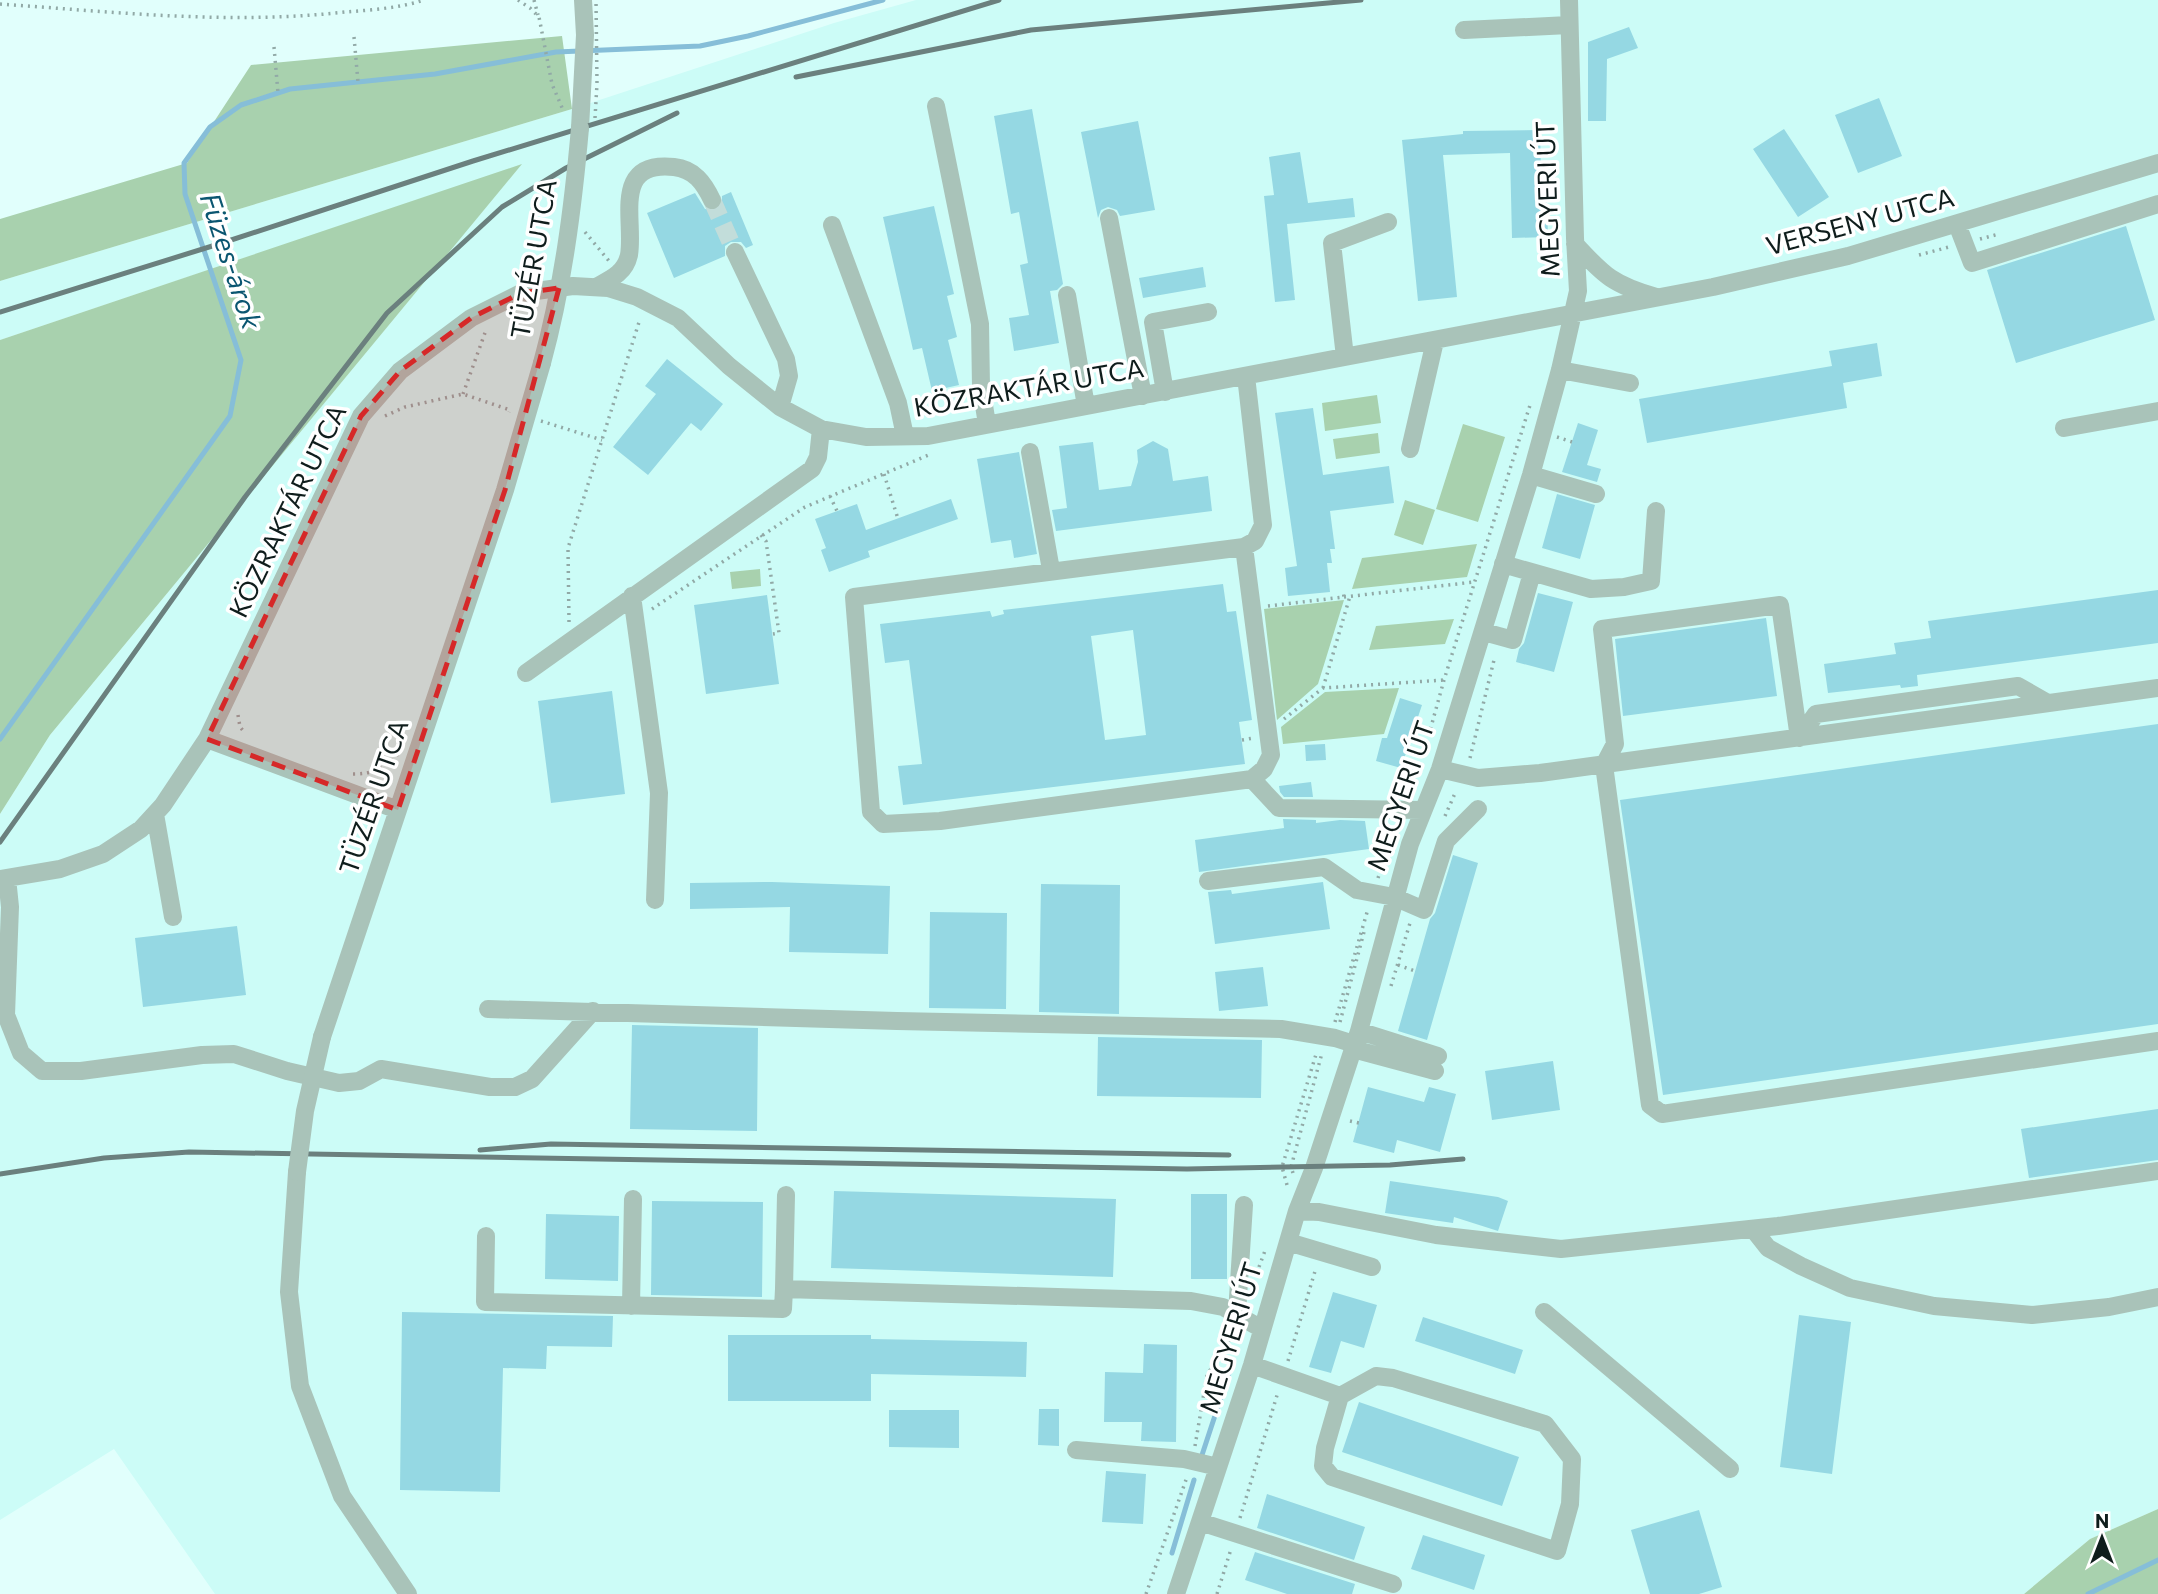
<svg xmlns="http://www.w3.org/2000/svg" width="2158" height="1594" font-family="Commissioner,sans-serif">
  <rect width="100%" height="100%" fill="#e1fffc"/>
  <path fill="#ccfcf7" d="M 916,0 L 2158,0 L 2158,1509 L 2090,1539 L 2024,1594 L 215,1594 L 114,1449 L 0,1520 L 0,814 L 50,735 L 521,165 L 0,340 L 0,281 L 572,109 L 834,23 Z"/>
  <path fill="#a8d1ae" d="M 562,36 L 572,109 L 0,281 L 0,219 L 187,163 L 251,65 Z
    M 522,164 L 50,735 L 0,814 L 0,340 Z
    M 1377,395 L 1381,423 L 1325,431 L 1322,403 Z
    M 1463,424 L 1505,437 L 1478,522 L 1436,509 Z
    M 1378,433 L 1380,453 L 1336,459 L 1333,439 Z
    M 1405,500 L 1435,510 L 1423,545 L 1394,535 Z
    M 1477,544 L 1467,577 L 1352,589 L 1362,558 Z
    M 760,569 L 761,586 L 732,589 L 730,572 Z
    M 1344,600 L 1318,684 L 1277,720 L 1264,609 Z
    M 1454,619 L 1445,644 L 1369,650 L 1376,626 Z
    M 1399,688 L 1384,734 L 1283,744 L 1281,727 L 1325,692 Z
    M 2158,1509 L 2158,1594 L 2024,1594 L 2090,1539 Z"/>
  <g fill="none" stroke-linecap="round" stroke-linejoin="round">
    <path stroke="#86bed8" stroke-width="5" d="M 0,739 L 230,416 L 241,360 L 185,194 L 184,163 L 210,127 L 241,105 L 290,89 L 435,74 L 556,52 L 700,46 L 748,36 L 883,0
      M 1202,1455 L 1230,1370
      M 1172,1553 L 1194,1480
      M 2088,1594 L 2158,1560"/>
  </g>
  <path fill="#95d8e3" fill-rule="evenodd" d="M 1629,27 L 1638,48 L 1607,59 L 1606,121 L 1588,121 L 1588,42 Z
    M 1879,98 L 1902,156 L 1858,173 L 1835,115 Z
    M 1032,109 L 1063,284 L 1057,290 L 1050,291 L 1059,343 L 1014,351 L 1009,318 L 1029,315 L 1020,265 L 1028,263 L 1019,212 L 1011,214 L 994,116 Z
    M 1138,121 L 1155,210 L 1120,216 L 1117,210 L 1108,207 L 1101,210 L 1098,218 L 1081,132 Z
    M 1784,129 L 1829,197 L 1798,217 L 1753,149 Z
    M 1540,130 L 1541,173 L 1546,173 L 1548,237 L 1512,238 L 1510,153 L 1443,155 L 1457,297 L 1418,301 L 1402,140 L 1463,134 L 1463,131 Z
    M 1300,152 L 1308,203 L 1353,198 L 1355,217 L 1287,224 L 1295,300 L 1275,302 L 1264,196 L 1274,195 L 1269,157 Z
    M 731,192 L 753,245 L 746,248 L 741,242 L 731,242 L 725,246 L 725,256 L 674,278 L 647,213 L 695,193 L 705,209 L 716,210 L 722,206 L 722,196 Z
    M 934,206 L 954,294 L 947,296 L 957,337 L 948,340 L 959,385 L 932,391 L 922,348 L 913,350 L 883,217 Z
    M 2126,226 L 2155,320 L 2016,363 L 1987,270 Z
    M 1203,267 L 1206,287 L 1143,298 L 1139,278 Z
    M 1877,343 L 1882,376 L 1843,383 L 1847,408 L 1647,443 L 1639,399 L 1832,366 L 1829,351 Z
    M 667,359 L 723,404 L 701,431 L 691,423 L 648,475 L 613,447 L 656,394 L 645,386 Z
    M 1313,408 L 1323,475 L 1389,466 L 1394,503 L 1330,511 L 1335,549 L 1330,549 L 1332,563 L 1327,563 L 1330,592 L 1288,596 L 1285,568 L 1297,566 L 1275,413 Z
    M 1578,423 L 1598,430 L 1587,465 L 1601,469 L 1597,482 L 1562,472 Z
    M 1153,441 L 1168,449 L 1173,481 L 1208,476 L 1212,511 L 1056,531 L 1052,510 L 1067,508 L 1059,446 L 1093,442 L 1099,490 L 1131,486 L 1138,462 L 1137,450 Z
    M 1019,452 L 1037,554 L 1014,558 L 1011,540 L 991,543 L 977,459 Z
    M 1557,494 L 1595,505 L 1580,559 L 1542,548 Z
    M 951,499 L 958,519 L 868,551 L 870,557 L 829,572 L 821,550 L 826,548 L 815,519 L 857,504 L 866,530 Z
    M 1223,584 L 1227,612 L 1236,611 L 1252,720 L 1239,722 L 1245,764 L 903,805 L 898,766 L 922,764 L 909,660 L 885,663 L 880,624 L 990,611 L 992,617 L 1004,614 L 1003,610 ZM 1133,630 L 1146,735 L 1105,740 L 1091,636 Z
    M 2158,590 L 2158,643 L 1917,675 L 1918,686 L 1901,688 L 1900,685 L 1828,693 L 1824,664 L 1896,654 L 1894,643 L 1931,638 L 1928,621 Z
    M 1538,593 L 1573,602 L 1554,672 L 1516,662 L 1519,649 L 1524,643 Z
    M 767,595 L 779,684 L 706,694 L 694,605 Z
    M 1766,618 L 1777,696 L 1623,716 L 1615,639 Z
    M 612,691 L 625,794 L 551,803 L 538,701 Z
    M 1400,698 L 1422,705 L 1401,768 L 1376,761 L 1382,738 L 1387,738 Z
    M 2158,724 L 2158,1024 L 1663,1095 L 1620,800 Z
    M 1325,744 L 1326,760 L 1306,761 L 1305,745 Z
    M 1311,782 L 1313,797 L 1284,797 L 1280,792 L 1279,786 Z
    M 1283,819 L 1316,820 L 1316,823 L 1340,820 L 1365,821 L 1369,849 L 1199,872 L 1195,840 L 1284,828 Z
    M 1453,855 L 1478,863 L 1427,1040 L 1398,1031 L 1430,919 L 1435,913 Z
    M 772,882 L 890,886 L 888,954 L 789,952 L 790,907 L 690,909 L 690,883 Z
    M 1323,882 L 1330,929 L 1215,944 L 1208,892 L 1231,890 L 1232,894 Z
    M 1041,884 L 1120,885 L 1119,1014 L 1039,1012 Z
    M 930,912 L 1007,913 L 1006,1009 L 929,1008 Z
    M 237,926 L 246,995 L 143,1007 L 135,938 Z
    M 1263,967 L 1268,1006 L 1219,1011 L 1215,972 Z
    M 632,1025 L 758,1028 L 757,1131 L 630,1129 Z
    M 1098,1037 L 1262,1040 L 1261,1098 L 1097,1096 Z
    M 1553,1061 L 1560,1110 L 1492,1120 L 1485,1071 Z
    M 1368,1087 L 1424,1102 L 1429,1087 L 1456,1094 L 1440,1152 L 1397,1140 L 1394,1153 L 1353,1142 Z
    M 2158,1109 L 2158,1160 L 2029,1178 L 2021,1129 Z
    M 1390,1181 L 1498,1197 L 1508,1201 L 1498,1231 L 1454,1217 L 1453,1223 L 1385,1213 Z
    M 834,1191 L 1116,1199 L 1113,1277 L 831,1268 Z
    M 1191,1194 L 1227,1194 L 1227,1279 L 1191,1279 Z
    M 652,1201 L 763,1202 L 762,1297 L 651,1295 Z
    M 546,1214 L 619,1216 L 618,1281 L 545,1279 Z
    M 1333,1292 L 1377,1305 L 1364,1348 L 1341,1341 L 1331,1373 L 1309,1367 Z
    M 402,1312 L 613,1316 L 612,1347 L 547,1346 L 546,1369 L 503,1368 L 500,1492 L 400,1490 Z
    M 1799,1315 L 1851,1322 L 1832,1474 L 1780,1467 Z
    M 1423,1317 L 1523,1350 L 1515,1374 L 1415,1341 Z
    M 728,1335 L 871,1335 L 871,1339 L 1027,1342 L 1026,1377 L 871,1374 L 871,1401 L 728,1401 Z
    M 1144,1344 L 1177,1345 L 1176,1442 L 1141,1441 L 1142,1422 L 1104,1422 L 1105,1372 L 1143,1373 Z
    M 1359,1402 L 1519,1457 L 1502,1506 L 1342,1452 Z
    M 1039,1409 L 1059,1409 L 1059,1446 L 1038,1445 Z
    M 889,1410 L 959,1410 L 959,1448 L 889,1447 Z
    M 1106,1471 L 1146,1474 L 1143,1524 L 1102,1522 Z
    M 1267,1494 L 1365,1527 L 1354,1560 L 1257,1528 Z
    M 1699,1510 L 1722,1587 L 1699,1594 L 1650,1594 L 1631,1530 Z
    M 1423,1535 L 1485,1555 L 1474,1590 L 1411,1569 Z
    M 1255,1552 L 1355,1584 L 1352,1594 L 1287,1594 L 1245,1580 Z"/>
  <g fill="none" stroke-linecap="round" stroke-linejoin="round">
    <path stroke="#c2ddda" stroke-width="18" stroke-dasharray="18 9" stroke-linecap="butt" d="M 712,200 L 735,252"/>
    <path stroke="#91a9a6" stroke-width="3.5" stroke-dasharray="2 5" stroke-linecap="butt" d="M 518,0 L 530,8 L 539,17 L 552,84 L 563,110
      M 534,0 L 538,15
      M 0,4 C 115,12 230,25 345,12 C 371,10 400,8 424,0
      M 354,37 L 358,82
      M 274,47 L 278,93
      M 585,232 L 609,261
      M 1980,239 L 1999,234
      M 1919,255 L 1949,247
      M 463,394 L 486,330
      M 385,416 L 405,407 L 463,394 L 510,410 L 509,412
      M 541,421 L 602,440
      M 1557,437 L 1572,442
      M 884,474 L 898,519
      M 830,496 L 837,511
      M 761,535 L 766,541 L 779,633 L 773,634
      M 1344,597 L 1474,582
      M 1268,606 L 1344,597 L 1343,591
      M 652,609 L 805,507 L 931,454
      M 569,622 L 568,548 L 640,319
      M 1323,688 L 1350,596
      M 238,715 L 240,727 L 245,733
      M 1284,719 L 1323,688 L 1444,680
      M 1242,740 L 1254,738
      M 1423,756 L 1444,680 L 1531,402
      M 1470,758 L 1494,660
      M 353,774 C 372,774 386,769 398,754
      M 1445,816 L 1456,791
      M 1378,878 L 1388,849
      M 1398,965 L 1415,971
      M 1391,986 L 1410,923
      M 1335,1022 L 1368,909
      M 1340,1022 L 1364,932
      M 1350,1121 L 1359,1123
      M 1293,1173 L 1291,1167 L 1322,1053
      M 1287,1185 L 1282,1167 L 1317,1051
      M 1259,1267 L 1266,1248
      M 1288,1361 L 1316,1268
      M 1195,1446 L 1207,1375 L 1234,1333
      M 1240,1518 L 1278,1392
      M 1146,1594 L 1187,1477
      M 1217,1594 L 1231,1549"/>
    <path stroke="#a9c3b9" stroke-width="18" d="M 1464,30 L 1569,25
      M 936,106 L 980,324 L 981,387 L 987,424
      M 580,128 L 585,35 L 583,0
      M 1109,218 L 1143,396
      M 1957,224 L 1972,263 L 2158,204
      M 832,225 L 898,403 L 905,436
      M 1575,244 C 1604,276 1614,285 1656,297
      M 735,252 L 786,359 L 789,376 L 780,407
      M 596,287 C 611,279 625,273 629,255 C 635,221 611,160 674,167 C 694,169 704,183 712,200
      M 1067,295 L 1086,406
      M 1345,357 L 1332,243 L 1388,222
      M 1560,370 L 1630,383
      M 1165,392 L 1153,322 L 1208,312
      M 2064,428 L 2158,411
      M 1410,449 L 1435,341
      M 1030,452 L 1051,570
      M 1531,475 L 1596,494
      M 1244,547 L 1271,755 L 1264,769 L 1252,779 L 940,821 L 883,824 L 871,812 L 854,597 L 1244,547 L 1255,541 L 1263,525 L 1246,376
      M 1503,564 L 1591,589 L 1624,587 L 1651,581 L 1656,511
      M 632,596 L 659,793 L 655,900
      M 1484,632 L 1513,640 L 1532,573
      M 526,673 L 812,469 L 818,457 L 821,429
      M 1799,738 L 1780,605 L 1602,629 L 1615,744 L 1604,765 L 1650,1105 L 1662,1114 L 2158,1041
      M 1799,738 L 1816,714 L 2018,686 L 2046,702
      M 207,739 L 398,810
      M 1440,769 L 1478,778 L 1540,773 L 2158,688
      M 1252,779 L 1279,808 L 1423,810
      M 155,814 L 173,917
      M 7,878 L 10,907 L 6,1015 L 21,1053 L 42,1071 L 81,1071 L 202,1055 L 234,1054 L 287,1071 L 339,1083 L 359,1081 L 381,1069 L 490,1087 L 515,1087 L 532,1079 L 593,1011
      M 0,879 L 60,869 L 103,854 L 141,829 L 163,805 L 207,739 L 361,416 L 400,371 L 471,318 L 521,293 L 573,286 L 608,288 L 637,297 L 678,318 L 729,366 L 780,407 L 821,429 L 866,437 L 928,436 L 1713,287 L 1848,256 L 2158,163
      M 1208,881 L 1324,867 L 1357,890 L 1394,897 L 1424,910 L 1446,841 L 1478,809
      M 488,1009 L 897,1021 L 1281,1029 L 1335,1038 L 1354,1044
      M 1359,1031 L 1438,1056
      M 322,1037 L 505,490 L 542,363
      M 1353,1049 L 1435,1071
      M 297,1172 L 289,1292 L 300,1386 L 342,1496 L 408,1594
      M 786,1195 L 784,1289 L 1191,1301 L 1223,1307 L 1262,1329
      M 1297,1211 L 1319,1212 L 1436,1235 L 1561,1249 L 1778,1226 L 2158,1171
      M 1753,1229 L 1768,1248 L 1801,1266 L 1850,1288 L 1934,1306 L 2032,1315 L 2109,1307 L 2158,1297
      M 486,1236 L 485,1302 L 783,1309 L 784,1289
      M 1288,1242 L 1372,1267
      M 631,1306 L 633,1199
      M 1544,1312 L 1730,1469
      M 1237,1313 L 1244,1205
      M 1252,1365 L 1340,1396 L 1325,1448 L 1323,1466 L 1332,1477 L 1557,1551 L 1570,1504 L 1572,1459 L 1545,1424 L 1393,1378 L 1376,1376 L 1340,1396
      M 1076,1450 L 1184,1459 L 1218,1467
      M 1200,1522 L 1393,1584
      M 1176,1594 L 1252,1365 L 1297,1211 L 1314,1168 L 1359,1031 L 1410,844 L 1440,769 L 1531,475 L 1560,370 L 1578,291 L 1575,238 L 1569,0"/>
    <path stroke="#6b807e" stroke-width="5" d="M 796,77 L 1031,30 L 1361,0
      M 0,312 L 222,243 L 473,161 L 999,0
      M 0,842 L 245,497 L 387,313 L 502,207 L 566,168 L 677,113
      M 480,1150 L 551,1144 L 1229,1155
      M 0,1174 L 104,1158 L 189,1152 L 1187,1169 L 1390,1165 L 1463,1159"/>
    <path stroke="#91a9a6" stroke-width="3.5" stroke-dasharray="2 5" stroke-linecap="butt" d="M 595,118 L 597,84 L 596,0"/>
    <path stroke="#a9c3b9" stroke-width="18" d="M 542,363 C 563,286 573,207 580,128
      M 297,1172 L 305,1111 L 322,1037"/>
  </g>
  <path fill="#d62828" fill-opacity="0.2" stroke="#d62828" stroke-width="5" stroke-dasharray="14 9" stroke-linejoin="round" d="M 559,288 L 505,490 L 398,810 L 207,739 L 361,416 L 400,371 L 471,318 L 521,293 Z"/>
  <g text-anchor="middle" stroke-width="7" stroke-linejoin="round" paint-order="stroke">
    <g font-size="26" fill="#0f1d1c" stroke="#fff">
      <text transform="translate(1548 199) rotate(-92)" y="9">MEGYERI ÚT</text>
      <text transform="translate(1860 222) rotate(-15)" y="9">VERSENY UTCA</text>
      <text transform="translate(534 259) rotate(-80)" y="9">TÜZÉR UTCA</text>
      <text transform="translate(1029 388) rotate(-10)" y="9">KÖZRAKTÁR UTCA</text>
      <text transform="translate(288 511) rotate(-64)" y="9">KÖZRAKTÁR UTCA</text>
      <text transform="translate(1401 796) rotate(-71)" y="9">MEGYERI ÚT</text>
      <text transform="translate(374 797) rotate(-71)" y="9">TÜZÉR UTCA</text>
      <text transform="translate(1231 1338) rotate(-73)" y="9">MEGYERI ÚT</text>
    </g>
    <g font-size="28" font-style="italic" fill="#0b5671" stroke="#fff">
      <text transform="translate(231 261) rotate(72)" y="10">Füzes-árok</text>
    </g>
  </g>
  <g transform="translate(2102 1538)" stroke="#ffffff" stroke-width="5" paint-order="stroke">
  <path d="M0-5L12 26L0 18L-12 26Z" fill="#0f1d1c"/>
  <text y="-10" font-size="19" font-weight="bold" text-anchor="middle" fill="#0f1d1c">N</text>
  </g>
</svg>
